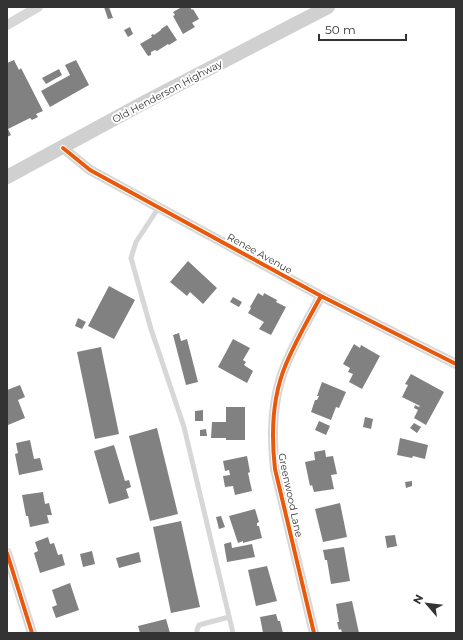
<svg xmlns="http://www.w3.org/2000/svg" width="463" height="640" font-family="Montserrat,sans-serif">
  <rect width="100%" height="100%" fill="#fff"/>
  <path fill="#818181" d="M 104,7 L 109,7 L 113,18 L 108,19 Z
    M 182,7 L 190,7 L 192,10 L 193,9 L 199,19 L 192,23 L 195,27 L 183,34 L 173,16 L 175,15 L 173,12 Z
    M 167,25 L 177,40 L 169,45 L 168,44 L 157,51 L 155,50 L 151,52 L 151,55 L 148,56 L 140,44 L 152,37 L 151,35 L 153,34 L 154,35 L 161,30 L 161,29 Z
    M 130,27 L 133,34 L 128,37 L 124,30 Z
    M 14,60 L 19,70 L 21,68 L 43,111 L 36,114 L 38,117 L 32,120 L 30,118 L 8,129 L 11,135 L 7,137 L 7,63 Z
    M 76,60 L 89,85 L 50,107 L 41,91 L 70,75 L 65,65 Z
    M 59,69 L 62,75 L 46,84 L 42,78 Z
    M 188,261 L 217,288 L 203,304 L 190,292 L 187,296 L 170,282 Z
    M 109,286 L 135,300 L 114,339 L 88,326 Z
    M 258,293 L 263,296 L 264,293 L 277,300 L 276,302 L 286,307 L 271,335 L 259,329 L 264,322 L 248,313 L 251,308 L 250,307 Z
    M 233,297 L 242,302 L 239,307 L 230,302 Z
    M 78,318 L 86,322 L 82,329 L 75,326 Z
    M 179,333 L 181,341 L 187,339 L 198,382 L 186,385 L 173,335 Z
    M 233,339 L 250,348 L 243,360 L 246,362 L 244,365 L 253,371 L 247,383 L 218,367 Z
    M 354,344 L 360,348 L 361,345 L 380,356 L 362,389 L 349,382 L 353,374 L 348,372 L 350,368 L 343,364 Z
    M 101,347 L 119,434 L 95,439 L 77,352 Z
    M 411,374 L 444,392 L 426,425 L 414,418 L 418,410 L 414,408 L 415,405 L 419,407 L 420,406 L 402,397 L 408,385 L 405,384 Z
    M 322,382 L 346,392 L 339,408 L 336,407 L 331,420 L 311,412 L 315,400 L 317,400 L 319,396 L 317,396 Z
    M 20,385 L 25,397 L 18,400 L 25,418 L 8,425 L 7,421 L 7,390 Z
    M 226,407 L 245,407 L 245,440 L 226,440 L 226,438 L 211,438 L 212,422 L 226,422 Z
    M 203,410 L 203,421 L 195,421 L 195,411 Z
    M 365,417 L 373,419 L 371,429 L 363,427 Z
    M 319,421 L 330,426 L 326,435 L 315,430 Z
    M 414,423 L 421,427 L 417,433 L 410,428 Z
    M 157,428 L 178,514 L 150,521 L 129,436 Z
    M 206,429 L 207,436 L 200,436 L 200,430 Z
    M 400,438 L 428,445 L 425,459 L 413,456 L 412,458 L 397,455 Z
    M 30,440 L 34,459 L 40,458 L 43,470 L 19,475 L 15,454 L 18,453 L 16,443 Z
    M 114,445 L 125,481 L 129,480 L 131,487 L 126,489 L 129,498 L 109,504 L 94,451 Z
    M 325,450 L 326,457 L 333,456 L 337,474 L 331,475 L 334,489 L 314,492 L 312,485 L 310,486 L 305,462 L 315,460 L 314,452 Z
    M 247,456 L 250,472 L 248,473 L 252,491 L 235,495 L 233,486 L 225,487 L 223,476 L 230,475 L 229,470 L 225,471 L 223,461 Z
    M 412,481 L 412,486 L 406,488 L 405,482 Z
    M 43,492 L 45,504 L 49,503 L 52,515 L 47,515 L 49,523 L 30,527 L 28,516 L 26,516 L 22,495 Z
    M 340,503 L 347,537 L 323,542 L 315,509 Z
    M 255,509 L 259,522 L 257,523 L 257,526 L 259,526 L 262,538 L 243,543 L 243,541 L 238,543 L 229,516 Z
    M 221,516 L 225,527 L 219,529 L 216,517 Z
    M 181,521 L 200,607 L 171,613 L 153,527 Z
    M 395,535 L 397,546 L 387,548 L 385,536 Z
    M 48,537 L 50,544 L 54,543 L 58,555 L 62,554 L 65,565 L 40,573 L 34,553 L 38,551 L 35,542 Z
    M 231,542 L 232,548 L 252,544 L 255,557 L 227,562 L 224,544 Z
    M 344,547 L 350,581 L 331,584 L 327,560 L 325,560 L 323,550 Z
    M 92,551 L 95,564 L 83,567 L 80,554 Z
    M 139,552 L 141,562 L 119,568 L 116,558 Z
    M 267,566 L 277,601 L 256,606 L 248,570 Z
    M 70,583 L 79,610 L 56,618 L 52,607 L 57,605 L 52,590 Z
    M 352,601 L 359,633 L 342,633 L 341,629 L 339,630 L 337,622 L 339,622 L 336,604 Z
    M 276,614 L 278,621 L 280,621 L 283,633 L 263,633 L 260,617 Z
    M 166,619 L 170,633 L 140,633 L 138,626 Z"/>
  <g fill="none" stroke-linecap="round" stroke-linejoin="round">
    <path stroke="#d7d7d7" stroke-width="5" d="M 159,207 L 136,242 L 131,258 L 151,329 L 184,427 L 233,633
      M 197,633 L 197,630 L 199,625 L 229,617"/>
    <path stroke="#d7d7d7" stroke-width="10" d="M 7,25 L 38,7
      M 63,148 L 90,170 L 321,296 L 456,364
      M 7,553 L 32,633
      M 314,633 L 275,469 C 271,434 272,397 286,364 C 296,340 309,318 321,296"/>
    <path stroke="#d0d0d0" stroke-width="14" d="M 7,177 L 147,101 L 328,7"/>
    <defs>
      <path id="cycleway" d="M 63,148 L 90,170 L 321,296 L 456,364
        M 7,553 L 32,633
        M 314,633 L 275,469 C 271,434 272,397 286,364 C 296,340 309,318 321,296"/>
    </defs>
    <use href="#cycleway" stroke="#fff" stroke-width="6"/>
    <use href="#cycleway" stroke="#e8590c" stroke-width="4"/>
  </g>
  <g text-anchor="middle" stroke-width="4" stroke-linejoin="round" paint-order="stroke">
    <g font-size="10" fill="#333" stroke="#fff">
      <text transform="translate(167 91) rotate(-28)" y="4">Old Henderson Highway</text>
      <text transform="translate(260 253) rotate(29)" y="4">Renee Avenue</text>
      <text transform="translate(291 495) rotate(78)" y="4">Greenwood Lane</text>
    </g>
  </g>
  <rect width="463" height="640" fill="none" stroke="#333333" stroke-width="16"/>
  <g transform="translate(427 604) rotate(298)" stroke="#ffffff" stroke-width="3" paint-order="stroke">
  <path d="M0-3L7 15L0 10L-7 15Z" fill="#333333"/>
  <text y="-6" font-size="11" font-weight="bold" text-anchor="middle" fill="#333333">N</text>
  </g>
  <path d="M319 34v6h87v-6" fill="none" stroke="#333333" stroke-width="2"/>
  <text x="325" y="34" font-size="12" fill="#333333" stroke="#ffffff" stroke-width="3" paint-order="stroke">50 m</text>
</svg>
